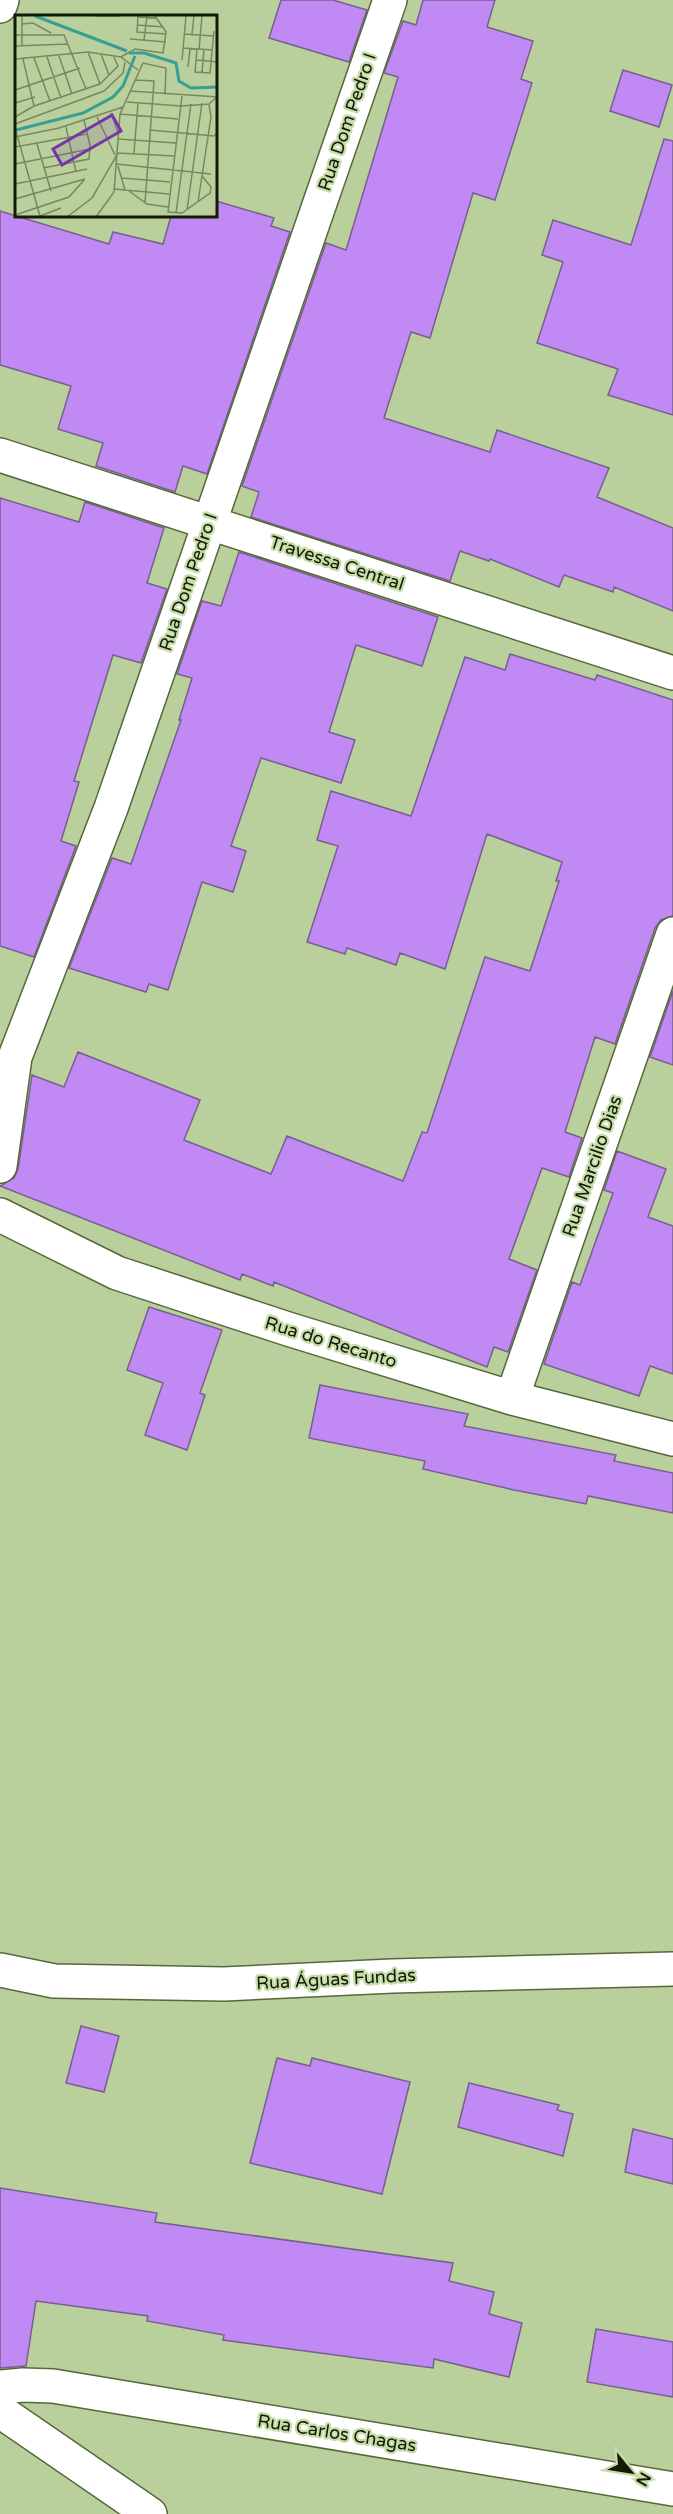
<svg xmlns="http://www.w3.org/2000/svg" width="673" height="2514" font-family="'Varela Round',sans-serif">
  <rect width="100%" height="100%" fill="#bad09c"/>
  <path fill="#c089f3" stroke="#76608d" stroke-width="1.5" d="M 281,0 L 333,0 L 367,10 L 349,62 L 269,38 Z
    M 423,0 L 495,0 L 487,27 L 533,41 L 521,79 L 532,83 L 495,200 L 473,193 L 430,338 L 411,332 L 384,418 L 490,452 L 497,430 L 609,468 L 597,497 L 673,528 L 673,611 L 614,587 L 613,592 L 564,575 L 559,587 L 490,559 L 489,561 L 460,551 L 450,581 L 251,517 L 259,492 L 242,486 L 326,243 L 346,250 L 398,77 L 384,73 L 403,21 L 416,25 Z
    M 623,70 L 672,85 L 659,127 L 610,111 Z
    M 664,139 L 673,141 L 673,415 L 608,395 L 618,369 L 537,343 L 563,262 L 542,255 L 553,220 L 631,245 Z
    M 216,201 L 274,218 L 271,226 L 290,232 L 207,474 L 183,466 L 175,492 L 96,466 L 103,443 L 58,429 L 71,386 L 0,365 L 0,211 L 109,244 L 113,232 L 163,244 L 171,216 L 216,216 Z
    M 0,498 L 79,522 L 85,502 L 164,528 L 147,583 L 167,589 L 141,663 L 113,655 L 74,781 L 79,782 L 61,841 L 76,846 L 34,957 L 0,946 Z
    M 239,552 L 438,617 L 422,666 L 356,645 L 329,732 L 355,740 L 341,783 L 261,758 L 231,846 L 246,851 L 233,892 L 202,882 L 168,990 L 149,984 L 146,992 L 69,968 L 112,858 L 131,864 L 181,720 L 179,720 L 192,678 L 177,674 L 202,601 L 221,606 Z
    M 510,654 L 595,680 L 597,675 L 673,700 L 673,916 L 661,920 L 655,928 L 615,1044 L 595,1037 L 565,1132 L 582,1138 L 569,1177 L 542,1168 L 509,1259 L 537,1270 L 508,1352 L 494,1347 L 487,1367 L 274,1282 L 273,1286 L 242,1274 L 240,1280 L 0,1186 L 14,1178 L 18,1169 L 32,1075 L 64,1087 L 78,1052 L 200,1100 L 184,1140 L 271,1174 L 287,1136 L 403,1181 L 422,1132 L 427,1133 L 485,957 L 530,971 L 559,881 L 556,881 L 562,862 L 487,834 L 445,969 L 400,953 L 396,965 L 347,948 L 345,954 L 307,942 L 338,846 L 317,840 L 331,791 L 411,816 L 465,657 L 505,670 Z
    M 673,991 L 673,1065 L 650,1057 Z
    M 617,1151 L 666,1169 L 648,1217 L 673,1226 L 673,1374 L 650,1366 L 639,1396 L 544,1364 L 572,1282 L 580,1285 L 613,1193 L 604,1190 Z
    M 149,1307 L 222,1330 L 200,1393 L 205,1395 L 187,1450 L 145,1435 L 163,1383 L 127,1370 Z
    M 320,1385 L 468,1414 L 464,1426 L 616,1455 L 614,1461 L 673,1473 L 673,1513 L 588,1496 L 586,1504 L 514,1490 L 423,1469 L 425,1461 L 309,1438 Z
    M 81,2026 L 119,2036 L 104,2092 L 66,2083 Z
    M 277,2058 L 310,2066 L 312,2058 L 410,2082 L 382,2194 L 250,2163 Z
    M 469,2083 L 559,2105 L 557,2110 L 573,2114 L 563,2156 L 458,2127 Z
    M 633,2129 L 673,2139 L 673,2184 L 625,2172 Z
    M 0,2188 L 157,2213 L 155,2222 L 453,2263 L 449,2281 L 494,2292 L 489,2314 L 522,2323 L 509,2377 L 434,2359 L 433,2368 L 223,2340 L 224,2335 L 147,2321 L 148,2316 L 36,2301 L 26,2366 L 0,2368 Z
    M 596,2329 L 673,2342 L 673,2397 L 587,2382 Z"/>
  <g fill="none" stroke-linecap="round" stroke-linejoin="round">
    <defs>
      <path id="minor" d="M 0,6 L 2,0
        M 0,455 L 673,673
        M 0,1166 L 15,1057 L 111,808 L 390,0
        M 0,1215 L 117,1273 L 288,1329 L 512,1398 L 673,1439
        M 512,1398 L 673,934
        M 0,1970 L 54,1981 L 224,1984 L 392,1976 L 673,1969
        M 0,2387 L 23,2385 L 53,2386 L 673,2489"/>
      <path id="tertiary" d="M 0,2411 L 150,2514"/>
    </defs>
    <use href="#minor" stroke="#556839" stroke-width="36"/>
    <use href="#tertiary" stroke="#556839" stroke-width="36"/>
    <use href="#minor" stroke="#fff" stroke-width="33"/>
    <use href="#tertiary" stroke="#fff" stroke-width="33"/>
  </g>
  <g text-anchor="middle" stroke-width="4.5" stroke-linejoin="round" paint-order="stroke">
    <g font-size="18" fill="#131a07" stroke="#c7dda9">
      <text transform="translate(347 122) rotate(-71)" y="6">Rua Dom Pedro I</text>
      <text transform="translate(337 563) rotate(18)" y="6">Travessa Central</text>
      <text transform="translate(188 582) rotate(-71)" y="6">Rua Dom Pedro I</text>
      <text transform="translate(592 1166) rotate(-71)" y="6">Rua Marcilio Dias</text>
      <text transform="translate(331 1342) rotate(17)" y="6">Rua do Recanto</text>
      <text transform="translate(336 1979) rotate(-3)" y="6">Rua Águas Fundas</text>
      <text transform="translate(337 2433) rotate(9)" y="6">Rua Carlos Chagas</text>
    </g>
  </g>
  <g transform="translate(15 15)">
    <rect width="202" height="202" fill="#bad09c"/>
    <path fill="none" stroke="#379f95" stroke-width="3" d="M 20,1 L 112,36M 114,38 L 129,38 L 161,48 L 164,66 L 176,73 L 203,72M 1,115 L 68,98 L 98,82 L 108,71 L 120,41"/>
    <path fill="none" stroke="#778760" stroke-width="1.5" d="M 80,1 L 104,1M 123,1 L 122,17 L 151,19M 123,2 L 142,3M 7,9 L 18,8 L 36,18M 122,10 L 149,12M 169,19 L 199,21M 177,19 L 179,1M 0,20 L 49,20 L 71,74M 115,24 L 151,27M 129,25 L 132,1M 0,31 L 53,29M 7,31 L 7,1M 168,33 L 198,35M 182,34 L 180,57 L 195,58 L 199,16M 184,34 L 187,1M 73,37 L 85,69M 86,39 L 94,60M 44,41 L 57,79M 32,42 L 46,83M 106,42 L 123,55M 19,43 L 35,86M 0,44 L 73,37 L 106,42 L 120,34 L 148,38 L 151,17 L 140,1M 8,44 L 19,91M 167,45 L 171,1M 181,45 L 203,47M 173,52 L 175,34M 187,58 L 189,34M 120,65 L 139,66 L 130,188M 0,75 L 65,53M 115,76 L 203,82M 167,81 L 153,197 L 167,198 L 195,178 L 196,172 L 187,161M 112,87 L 166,91 L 194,89 L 202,82M 0,88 L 20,82M 96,98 L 103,117M 105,99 L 163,104M 0,102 L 19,91 L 85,69 L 103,51 L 99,42M 82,102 L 100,140M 0,109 L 89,76 L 108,58 L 110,47M 51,112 L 61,157M 0,113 L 25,201M 135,115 L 199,121 L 203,117M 0,122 L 44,113 L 108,92M 103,124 L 161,128M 22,129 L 36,176M 0,132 L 72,119M 119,138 L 123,88M 0,149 L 75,134M 101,149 L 196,159M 103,151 L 110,175M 28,153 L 74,144 L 75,130 L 69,105M 107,163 L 155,167M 0,169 L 72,154M 99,174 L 154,179M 114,176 L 132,189 L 153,192M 0,184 L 70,164M 183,187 L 196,102 L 194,89M 172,195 L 187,88M 161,198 L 176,89M 0,200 L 54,182 L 70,164M 25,201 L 46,193M 52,202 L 77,183 L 103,138 L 159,141M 81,202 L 99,177 L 105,99 L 128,48 L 151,53 L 150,79"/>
    <path fill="#7735a9" fill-opacity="0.15" stroke="#7735a9" stroke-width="3" d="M 97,100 L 106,116 L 47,150 L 38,134 Z"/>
    <rect width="202" height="202" fill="none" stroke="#131a07" stroke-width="3"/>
  </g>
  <g transform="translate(631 2472) rotate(120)" stroke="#c7dda9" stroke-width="4.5" paint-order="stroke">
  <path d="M0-4.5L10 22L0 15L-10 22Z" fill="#131a07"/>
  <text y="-9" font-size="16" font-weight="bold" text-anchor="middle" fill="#131a07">N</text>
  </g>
</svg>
